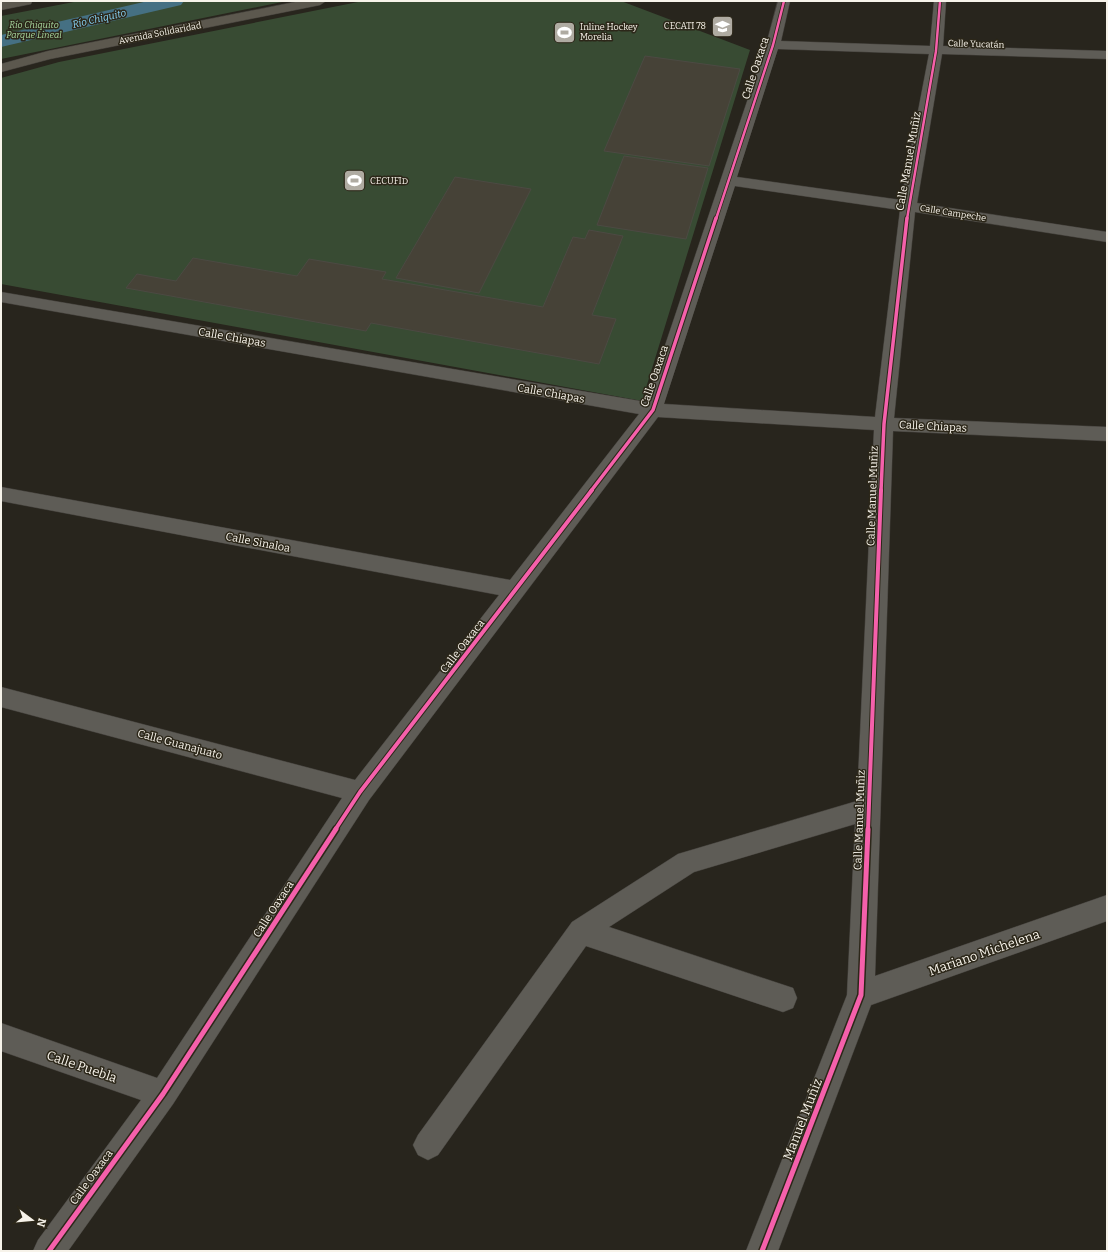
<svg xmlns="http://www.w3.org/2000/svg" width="1108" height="1252" font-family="Bitter,serif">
  <rect width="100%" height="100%" fill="#28251d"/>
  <path fill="#384b33" d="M 79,1 L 287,1 L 1,59 L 1,16 Z
    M 363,1 L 621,1 L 750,50 L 642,401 L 1,284 L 1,78 L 59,62 Z"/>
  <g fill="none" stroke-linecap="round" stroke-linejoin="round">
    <path fill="#457083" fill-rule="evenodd" d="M 148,1 L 184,1 L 181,5 L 1,47 L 1,35 Z"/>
  </g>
  <path fill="#464237" stroke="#4c4a43" d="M 645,56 L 740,69 L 709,166 L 604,151 Z
    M 624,156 L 708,168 L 686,239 L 597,225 Z
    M 455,177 L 531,189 L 479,293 L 396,278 Z
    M 589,230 L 623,236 L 592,315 L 616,319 L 599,364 L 371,323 L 366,331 L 126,288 L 137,274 L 176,281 L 193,258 L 297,276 L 309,259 L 386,272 L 382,279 L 543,307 L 573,237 L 585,239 Z"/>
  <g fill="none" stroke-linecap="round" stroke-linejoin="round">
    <defs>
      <path id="minor" d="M 778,1 L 790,1 L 781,41 L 930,46 L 934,1 L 946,1 L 943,46 L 1107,51 L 1107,59 L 942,54 L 917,203 L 1107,232 L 1107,242 L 915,212 L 894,418 L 1107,427 L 1107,441 L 893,431 L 875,976 L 1107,895 L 1107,921 L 871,1005 L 778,1251 L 746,1251 L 847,995 L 855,824 L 694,872 L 609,927 L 793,988 L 797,998 L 793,1008 L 783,1012 L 586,946 L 438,1155 L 428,1160 L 418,1155 L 413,1145 L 418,1135 L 572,922 L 678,854 L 857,801 L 874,430 L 658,417 L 369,800 L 173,1104 L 68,1251 L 33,1251 L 38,1240 L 141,1100 L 1,1051 L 1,1023 L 157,1078 L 342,798 L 1,707 L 1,687 L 355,780 L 499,595 L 1,501 L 1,487 L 510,580 L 639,414 L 1,302 L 1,292 L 646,402 L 766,45 ZM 778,49 L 929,54 L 901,200 L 737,177 ZM 735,186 L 900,210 L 875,417 L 664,404 Z"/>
      <path id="major" d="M 7,1 L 32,1 L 31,4 L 1,10 L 1,2 Z
        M 300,1 L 326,1 L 320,5 L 50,59 L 1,72 L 1,64 L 48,51 Z"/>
    </defs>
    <use href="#minor" stroke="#423f3a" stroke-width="1"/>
    <use href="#major" stroke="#423f3a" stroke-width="1"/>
    <use href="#minor" fill="#5e5c56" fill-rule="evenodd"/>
    <use href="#major" fill="#5c584e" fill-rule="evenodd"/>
    <defs>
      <path id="cycleway-far3" d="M 716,219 L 773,45 L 784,1
        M 907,219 L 936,51 L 940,1"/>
      <path id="cycleway-far2" d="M 591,491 L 653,410 L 716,218
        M 881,491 L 884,424 L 907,218"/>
      <path id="cycleway-far1" d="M 335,830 L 360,792 L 592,490
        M 868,830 L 881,490"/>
      <path id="cycleway" d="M 49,1251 L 163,1094 L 336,829
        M 762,1251 L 861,995 L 868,829"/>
    </defs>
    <use href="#cycleway-far3" stroke="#2c2719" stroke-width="4"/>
    <use href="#cycleway-far2" stroke="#2c2719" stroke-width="5.5"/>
    <use href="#cycleway-far1" stroke="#2c2719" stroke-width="6"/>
    <use href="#cycleway" stroke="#2c2719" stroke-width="8"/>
    <use href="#cycleway-far3" stroke="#f560ab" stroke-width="2.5"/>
    <use href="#cycleway-far2" stroke="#f560ab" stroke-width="3.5"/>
    <use href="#cycleway-far1" stroke="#f560ab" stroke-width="4"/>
    <use href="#cycleway" stroke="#f560ab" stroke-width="5"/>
  </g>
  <defs>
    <symbol id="school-square" viewBox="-11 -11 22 22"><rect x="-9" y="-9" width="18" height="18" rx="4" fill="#afaba2" stroke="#2c2719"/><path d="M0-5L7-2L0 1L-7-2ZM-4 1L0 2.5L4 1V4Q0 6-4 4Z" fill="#fff"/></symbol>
    <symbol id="stadium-square" viewBox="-11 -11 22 22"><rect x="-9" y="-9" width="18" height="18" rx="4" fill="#afaba2" stroke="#2c2719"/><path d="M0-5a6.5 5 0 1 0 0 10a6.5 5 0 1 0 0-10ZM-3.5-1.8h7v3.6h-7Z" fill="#fff"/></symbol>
  </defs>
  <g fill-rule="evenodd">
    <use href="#school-square" x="710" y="14" width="25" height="25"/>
    <use href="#stadium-square" x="552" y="20" width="25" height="25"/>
    <use href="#stadium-square" x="342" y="168" width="25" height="25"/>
  </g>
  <g text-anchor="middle" stroke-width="3" stroke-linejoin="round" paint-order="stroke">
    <g font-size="9" font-style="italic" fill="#a9d9a0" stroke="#2c2719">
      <text x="34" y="28">Río Chiquito<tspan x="34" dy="10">Parque Lineal</tspan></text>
    </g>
    <g font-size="9" fill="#f7f3ea" stroke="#2c2719" text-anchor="start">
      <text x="706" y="29" text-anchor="end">CECATI 78</text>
      <text x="580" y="30">Inline Hockey<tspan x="580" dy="10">Morelia</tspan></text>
      <text x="370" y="184">CECUFID</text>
    </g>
    <g font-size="9" fill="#f7f3ea" stroke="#2c2719">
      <text transform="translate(160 33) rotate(-11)" y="3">Avenida Solidaridad</text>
      <text transform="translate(976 44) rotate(2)" y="3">Calle Yucatán</text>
      <text transform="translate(953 213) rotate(9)" y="3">Calle Campeche</text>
    </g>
    <g font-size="10" font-style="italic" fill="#87d4f9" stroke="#2c2719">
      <text transform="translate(99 18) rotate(-13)" y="4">Río Chiquito</text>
    </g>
    <g font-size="11" fill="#f7f3ea" stroke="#2c2719">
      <text transform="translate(755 68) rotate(-72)" y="4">Calle Oaxaca</text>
      <text transform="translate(908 161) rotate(-80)" y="4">Calle Manuel Muñiz</text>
      <text transform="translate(232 337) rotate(10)" y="4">Calle Chiapas</text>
      <text transform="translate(654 376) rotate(-71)" y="4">Calle Oaxaca</text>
      <text transform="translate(551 393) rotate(10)" y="4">Calle Chiapas</text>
      <text transform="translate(933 426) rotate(3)" y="4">Calle Chiapas</text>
      <text transform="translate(872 496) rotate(-88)" y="4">Calle Manuel Muñiz</text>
      <text transform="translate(258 542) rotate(11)" y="4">Calle Sinaloa</text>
      <text transform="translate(462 646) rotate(-52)" y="4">Calle Oaxaca</text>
      <text transform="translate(180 744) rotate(15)" y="4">Calle Guanajuato</text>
      <text transform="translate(859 820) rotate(-88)" y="4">Calle Manuel Muñiz</text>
      <text transform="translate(273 909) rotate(-57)" y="4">Calle Oaxaca</text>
      <text transform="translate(91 1177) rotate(-54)" y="4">Calle Oaxaca</text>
    </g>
    <g font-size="13" fill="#f7f3ea" stroke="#2c2719">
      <text transform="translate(984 952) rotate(-19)" y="5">Mariano Michelena</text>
      <text transform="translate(82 1066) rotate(19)" y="5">Calle Puebla</text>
      <text transform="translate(802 1119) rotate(-69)" y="5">Manuel Muñiz</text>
    </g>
  </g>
  <rect width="1108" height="1252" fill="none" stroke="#f7f3ea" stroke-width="4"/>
  <g transform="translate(32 1220) rotate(106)" stroke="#2c2719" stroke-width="3" paint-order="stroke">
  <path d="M0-3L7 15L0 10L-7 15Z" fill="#f7f3ea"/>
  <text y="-6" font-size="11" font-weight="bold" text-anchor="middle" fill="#f7f3ea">N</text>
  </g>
</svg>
